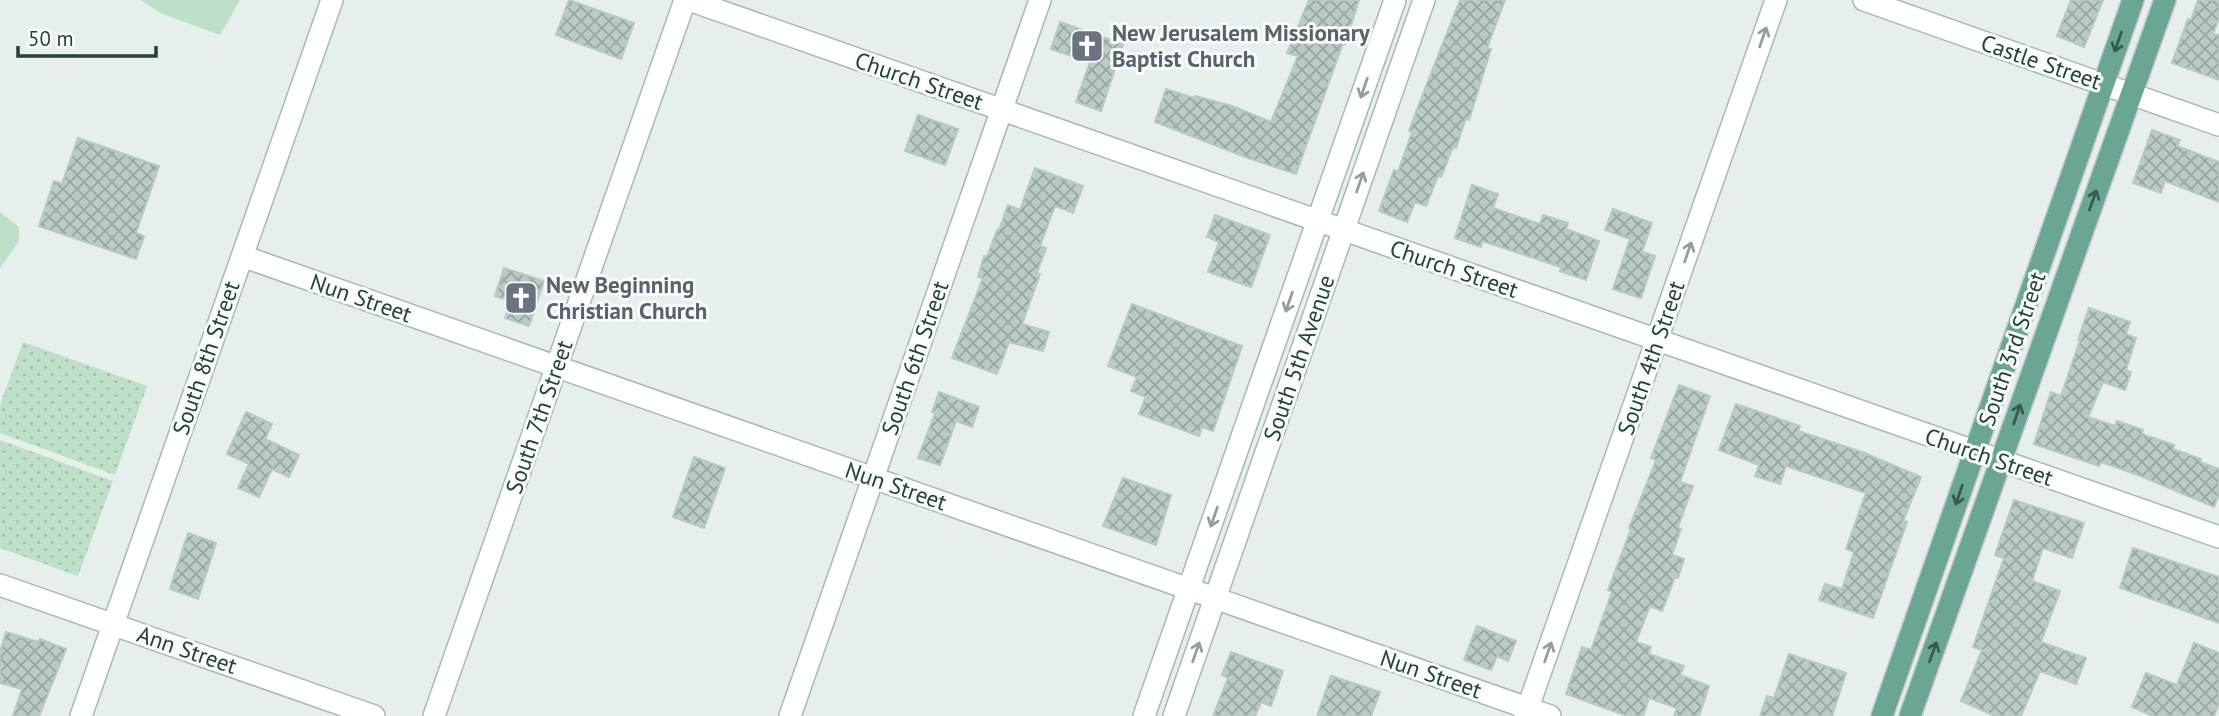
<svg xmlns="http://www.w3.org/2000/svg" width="2219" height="716" font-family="'PT Sans',sans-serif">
  <defs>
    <pattern id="park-dots" width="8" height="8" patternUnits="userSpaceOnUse" patternTransform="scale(1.75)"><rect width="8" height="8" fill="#bfe0c8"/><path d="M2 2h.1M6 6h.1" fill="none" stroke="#a4c1ad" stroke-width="1.8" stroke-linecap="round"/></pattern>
    <pattern id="building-cross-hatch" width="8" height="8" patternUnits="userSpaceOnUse" patternTransform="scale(1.75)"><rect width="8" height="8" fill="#bbcac4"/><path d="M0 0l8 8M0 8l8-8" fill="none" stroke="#98a6a0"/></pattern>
  </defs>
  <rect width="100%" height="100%" fill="#e6efeb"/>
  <path fill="#bfe0c8" d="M 141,0 L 240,0 L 220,35 L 160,13 Z
    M 0,212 L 19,227 L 19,241 L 0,268 Z"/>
  <path fill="url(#park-dots)" d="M 23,342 L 147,386 L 115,475 L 0,433 L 0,405 Z
    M 0,440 L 113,481 L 78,576 L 0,548 Z"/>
  <path fill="url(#building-cross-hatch)" stroke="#b8c9c2" stroke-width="2" d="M 569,0 L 634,23 L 621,59 L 556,35 Z
    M 1309,0 L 1359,0 L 1345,44 L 1343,43 L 1296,174 L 1248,158 L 1155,122 L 1166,89 L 1194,98 L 1195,96 L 1232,106 L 1271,122 L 1298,56 L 1287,53 Z
    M 1460,0 L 1505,0 L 1487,48 L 1491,49 L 1469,120 L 1466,118 L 1456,148 L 1453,147 L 1441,177 L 1438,176 L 1426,206 L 1415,202 L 1407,222 L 1379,211 L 1394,170 L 1398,172 L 1412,132 L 1409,131 L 1417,109 Z
    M 2071,0 L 2103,0 L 2084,47 L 2057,36 Z
    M 2198,0 L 2219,0 L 2219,18 L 2213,34 L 2219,35 L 2219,80 L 2172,63 L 2188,19 L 2191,20 Z
    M 1060,22 L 1123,44 L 1101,111 L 1076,102 L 1090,62 L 1051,49 Z
    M 918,115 L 958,129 L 945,165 L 905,151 Z
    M 2152,130 L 2180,140 L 2177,146 L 2219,162 L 2219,202 L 2165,181 L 2161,193 L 2133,183 Z
    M 78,138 L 159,166 L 136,233 L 144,236 L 136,259 L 39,226 L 54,181 L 62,184 Z
    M 1035,168 L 1083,186 L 1073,213 L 1055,206 L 1040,246 L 1046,248 L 1037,273 L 1040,274 L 1022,324 L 1049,332 L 1043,351 L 1009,342 L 997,374 L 952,358 L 983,278 L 978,277 L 984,256 L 987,257 L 997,230 L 999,230 L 1008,205 L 1020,210 Z
    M 1472,185 L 1498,194 L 1493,208 L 1540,224 L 1543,215 L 1568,223 L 1566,229 L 1599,241 L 1586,280 L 1560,271 L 1561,267 L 1482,241 L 1481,247 L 1455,238 Z
    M 1613,209 L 1652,223 L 1642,252 L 1655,256 L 1641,298 L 1613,289 L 1630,239 L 1605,230 Z
    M 1215,215 L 1270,235 L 1251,287 L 1208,272 L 1219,242 L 1207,237 Z
    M 504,268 L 544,281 L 529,326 L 505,318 L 511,301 L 495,296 Z
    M 1132,304 L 1242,346 L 1213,431 L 1202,427 L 1199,436 L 1139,414 L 1146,397 L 1131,391 L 1137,377 L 1108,366 Z
    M 2089,308 L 2130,322 L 2126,334 L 2136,338 L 2126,370 L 2131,372 L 2125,390 L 2103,382 L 2088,417 L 2115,426 L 2117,421 L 2143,430 L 2142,434 L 2174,445 L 2173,449 L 2201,459 L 2200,462 L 2219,469 L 2219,494 L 2214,507 L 2138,475 L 2101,462 L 2099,466 L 2034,444 L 2051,392 L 2061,396 L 2080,340 L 2078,340 Z
    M 1679,385 L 1710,396 L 1680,482 L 1693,486 L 1678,527 L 1681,529 L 1672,555 L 1684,559 L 1678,578 L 1675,577 L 1662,611 L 1650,606 L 1636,642 L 1651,647 L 1649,654 L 1684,666 L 1680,675 L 1709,686 L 1699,716 L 1674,716 L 1677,708 L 1649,698 L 1643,716 L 1627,716 L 1566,694 L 1582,647 L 1591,650 L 1612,592 L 1608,590 L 1631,529 L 1629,528 L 1656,460 L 1651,458 Z
    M 939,392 L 979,407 L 972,427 L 956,421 L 940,465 L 918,458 L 935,413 L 932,412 Z
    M 1736,404 L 1800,426 L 1798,431 L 1862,452 L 1921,477 L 1903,521 L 1907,522 L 1873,618 L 1819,600 L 1825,584 L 1842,589 L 1854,552 L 1846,549 L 1866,493 L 1786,466 L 1780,484 L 1755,476 L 1759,465 L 1719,450 Z
    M 246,412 L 272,424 L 265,439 L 299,455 L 289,477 L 272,469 L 259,497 L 238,488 L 249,464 L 227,454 Z
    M 694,457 L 725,468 L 704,528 L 673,517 Z
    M 1123,478 L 1171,495 L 1156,545 L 1103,526 Z
    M 2014,500 L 2084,523 L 2072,558 L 2043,548 L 2032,581 L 2060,591 L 2041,642 L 2086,658 L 2076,684 L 2040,671 L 2021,716 L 1995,716 L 1961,701 L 1982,650 L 1973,647 L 2004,558 L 1995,555 Z
    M 188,533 L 216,543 L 198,599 L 170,589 Z
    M 2133,548 L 2219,577 L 2219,623 L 2120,588 Z
    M 1477,626 L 1516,641 L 1508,661 L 1497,656 L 1491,670 L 1464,660 Z
    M 6,632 L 38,642 L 40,639 L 66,649 L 39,716 L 13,716 L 22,689 L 0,683 L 0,652 Z
    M 2194,643 L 2219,653 L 2219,704 L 2214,716 L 2153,716 L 2132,707 L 2146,673 L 2177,685 Z
    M 1231,652 L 1283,671 L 1271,706 L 1261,702 L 1255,716 L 1213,716 L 1228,678 L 1222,675 Z
    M 1789,654 L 1846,673 L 1832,716 L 1760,716 L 1767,696 L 1774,698 Z
    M 1331,676 L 1380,692 L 1371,716 L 1317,716 Z"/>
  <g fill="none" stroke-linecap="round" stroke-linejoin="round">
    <defs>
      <path id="minor" d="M 689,0 L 2219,537
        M 1864,0 L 2219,125
        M 242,256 L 1550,716
        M 0,585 L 374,716
        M 81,716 L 332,0
        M 434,716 L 685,0
        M 790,716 L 1040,0
        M 1144,716 L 1395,0
        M 1174,716 L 1424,0
        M 1525,716 L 1776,0"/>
      <path id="major" d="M 1882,716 L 2133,0
        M 1910,716 L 2165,0"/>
    </defs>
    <use href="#minor" stroke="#a8b8b2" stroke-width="24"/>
    <use href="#major" stroke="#c2cac8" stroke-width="24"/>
    <use href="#minor" stroke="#fff" stroke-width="21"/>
    <use href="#major" stroke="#6aa596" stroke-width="21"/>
  </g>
  <defs><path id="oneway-shaft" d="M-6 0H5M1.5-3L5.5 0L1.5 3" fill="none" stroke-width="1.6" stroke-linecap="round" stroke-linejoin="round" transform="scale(1.75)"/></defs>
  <g stroke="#92a09c">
    <use href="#oneway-shaft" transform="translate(1763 37) rotate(-71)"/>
    <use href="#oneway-shaft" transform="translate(1364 88) rotate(109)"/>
    <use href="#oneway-shaft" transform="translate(1360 182) rotate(-71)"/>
    <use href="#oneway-shaft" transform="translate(1688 252) rotate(-71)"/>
    <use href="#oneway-shaft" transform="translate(1289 302) rotate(109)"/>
    <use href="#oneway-shaft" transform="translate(1214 517) rotate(109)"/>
    <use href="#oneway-shaft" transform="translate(1196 652) rotate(-71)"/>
    <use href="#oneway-shaft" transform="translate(1548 652) rotate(-71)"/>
  </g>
  <g stroke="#365b51">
    <use href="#oneway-shaft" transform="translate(2118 42) rotate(109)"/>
    <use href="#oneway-shaft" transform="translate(2093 200) rotate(-70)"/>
    <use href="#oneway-shaft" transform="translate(2017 414) rotate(-71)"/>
    <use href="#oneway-shaft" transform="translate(1959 495) rotate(109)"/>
    <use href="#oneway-shaft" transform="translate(1933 652) rotate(-70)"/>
  </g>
  <defs>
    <symbol id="church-square" viewBox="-11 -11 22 22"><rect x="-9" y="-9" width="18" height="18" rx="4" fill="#6b7280" stroke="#f7fbf9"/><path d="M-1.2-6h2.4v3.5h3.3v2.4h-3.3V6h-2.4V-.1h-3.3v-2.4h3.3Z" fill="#fff"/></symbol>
  </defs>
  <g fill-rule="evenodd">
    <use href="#church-square" x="1068" y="27" width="38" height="38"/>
    <use href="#church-square" x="502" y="279" width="38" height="38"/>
  </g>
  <g text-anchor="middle" stroke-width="6" stroke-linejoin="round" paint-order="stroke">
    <g font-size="23" font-weight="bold" fill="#5b616d" stroke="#f7fbf9" text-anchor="start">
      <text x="1112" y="41">New Jerusalem Missionary<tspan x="1112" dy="26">Baptist Church</tspan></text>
      <text x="546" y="293">New Beginning<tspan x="546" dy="26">Christian Church</tspan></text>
    </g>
    <g font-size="23" fill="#24423a" stroke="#f7fbf9">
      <text transform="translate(2041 62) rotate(19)" y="8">Castle Street</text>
      <text transform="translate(919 81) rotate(19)" y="8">Church Street</text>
      <text transform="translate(1454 269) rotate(19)" y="8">Church Street</text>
      <text transform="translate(361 298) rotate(19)" y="8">Nun Street</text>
      <text transform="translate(2012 349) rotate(-71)" y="8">South 3rd Street</text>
      <text transform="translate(206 358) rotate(-71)" y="8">South 8th Street</text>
      <text transform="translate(915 358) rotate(-71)" y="8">South 6th Street</text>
      <text transform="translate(1299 358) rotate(-71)" y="8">South 5th Avenue</text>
      <text transform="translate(1651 358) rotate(-71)" y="8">South 4th Street</text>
      <text transform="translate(539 417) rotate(-71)" y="8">South 7th Street</text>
      <text transform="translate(1989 457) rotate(19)" y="8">Church Street</text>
      <text transform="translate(896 486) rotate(19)" y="8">Nun Street</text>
      <text transform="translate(187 650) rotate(19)" y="8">Ann Street</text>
      <text transform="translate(1431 674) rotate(19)" y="8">Nun Street</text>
    </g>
  </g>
  <path d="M18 46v10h138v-10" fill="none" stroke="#24423a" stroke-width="3.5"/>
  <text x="28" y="46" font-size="21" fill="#24423a" stroke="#f7fbf9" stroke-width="5" paint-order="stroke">50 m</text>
</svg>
